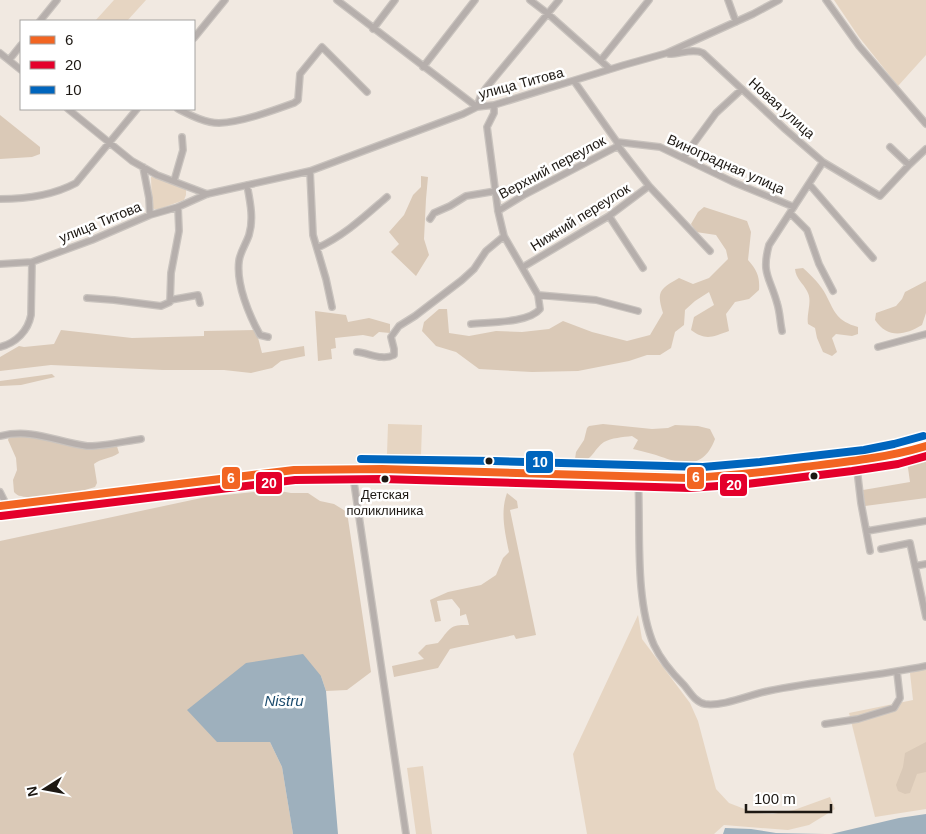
<svg xmlns="http://www.w3.org/2000/svg" width="926" height="834" font-family="Helvetica,sans-serif">
  <rect width="100%" height="100%" fill="#f1e9e1"/>
  <path fill="#e6d5c2" d="M 114,0 L 146,0 L 127,21 L 95,21 Z
    M 834,0 L 926,0 L 926,55 L 898,86 L 859,37 Z
    M 151,177 L 156,177 L 183,187 L 186,190 L 186,195 L 184,200 L 159,209 L 154,209 L 152,207 Z
    M 388,424 L 422,425 L 421,456 L 387,454 Z
    M 638,615 L 642,639 L 690,703 L 698,721 L 716,789 L 729,803 L 755,813 L 773,814 L 794,810 L 830,797 L 835,809 L 809,825 L 788,830 L 724,825 L 714,834 L 587,834 L 573,754 Z
    M 926,668 L 926,809 L 875,817 L 849,713 L 913,700 L 910,673 Z
    M 423,766 L 432,834 L 416,834 L 407,768 Z"/>
  <path fill="#dac9b7" d="M 0,115 L 40,147 L 40,154 L 32,157 L 0,159 Z
    M 421,176 L 428,177 L 426,199 L 424,239 L 429,255 L 416,276 L 391,252 L 399,244 L 389,232 L 404,215 L 413,195 L 421,187 Z
    M 704,207 L 747,221 L 751,232 L 748,260 C 757,270 760,277 759,290 L 749,299 L 735,302 L 726,314 L 729,331 C 712,337 706,341 691,330 L 694,317 L 714,305 L 709,292 L 695,301 L 685,310 L 684,325 L 675,332 L 671,348 L 660,355 L 647,355 L 629,361 L 578,371 L 532,372 L 479,369 L 456,352 L 436,346 L 422,331 L 424,322 L 439,309 L 447,309 L 449,333 L 469,336 L 496,331 L 522,332 L 549,329 L 563,321 L 592,332 L 627,341 L 650,335 L 663,313 C 656,291 660,289 679,278 L 693,284 L 709,278 L 728,259 L 726,250 L 716,235 L 696,232 L 691,224 L 698,212 Z
    M 803,268 C 812,276 821,285 826,295 C 835,313 837,321 858,327 L 858,334 L 852,336 L 836,334 L 832,338 L 837,352 L 832,356 L 823,352 L 817,338 L 815,328 L 808,324 C 806,313 813,301 807,291 C 803,283 796,279 795,269 Z
    M 926,281 L 926,313 L 922,325 C 904,336 887,338 875,320 L 876,313 L 896,306 L 902,299 L 905,292 Z
    M 315,311 L 346,315 L 348,322 L 369,318 L 390,324 L 390,333 L 379,332 L 373,337 L 363,335 L 335,338 L 336,348 L 331,349 L 332,359 L 318,361 Z
    M 61,330 L 132,338 L 204,336 L 204,331 L 256,330 L 262,353 L 304,346 L 305,356 L 281,361 L 272,368 L 251,373 L 224,370 L 163,370 L 51,365 L 0,371 L 0,357 L 19,346 L 24,347 L 54,344 Z
    M 52,374 L 55,377 L 21,385 L 0,386 L 0,381 Z
    M 603,424 L 652,429 L 668,428 L 675,425 L 698,426 L 710,429 L 715,439 C 703,471 681,464 656,455 C 649,453 641,451 633,449 L 638,440 L 632,436 C 623,437 611,438 604,442 C 593,449 590,467 575,459 L 576,452 L 584,440 L 587,428 L 589,426 Z
    M 10,434 L 88,446 L 116,443 L 119,453 C 110,459 102,458 94,464 L 97,483 L 95,487 C 81,492 35,501 21,496 C 18,496 16,494 14,492 L 13,480 L 17,470 L 16,458 L 8,440 Z
    M 926,455 L 926,498 L 865,506 L 863,490 L 910,482 L 907,461 Z
    M 274,490 L 291,493 L 308,493 L 320,501 L 334,504 L 347,512 L 371,672 L 347,690 L 326,691 L 321,676 L 217,742 L 270,742 L 282,767 L 293,834 L 0,834 L 0,541 L 206,497 Z
    M 507,493 L 517,501 L 518,508 L 510,510 L 536,635 L 516,639 L 514,635 L 450,649 L 438,668 L 394,677 L 392,666 L 424,659 L 418,653 L 426,645 L 438,643 C 450,629 449,624 469,625 L 466,614 L 460,616 L 460,609 L 452,599 L 437,601 L 441,621 L 435,622 L 430,600 L 448,592 L 481,585 L 496,575 L 503,558 L 509,552 C 505,533 500,512 507,493 Z
    M 926,742 L 926,772 L 917,774 L 910,793 L 905,794 L 898,791 L 896,785 L 903,767 L 905,753 Z"/>
  <path fill="#9eb0bd" d="M 303,654 L 321,676 L 326,691 L 338,834 L 293,834 L 282,767 L 270,742 L 217,742 L 187,710 L 246,663 Z
    M 926,814 L 926,834 L 831,834 L 899,818 Z
    M 725,828 L 751,829 L 776,833 L 825,834 L 723,834 Z"/>
  <g fill="none" stroke-linecap="round" stroke-linejoin="round">
    <defs>
      <path id="minor" d="M 337,0 L 477,107
        M 530,0 L 547,13 L 610,69
        M 728,0 L 736,22
        M 826,0 L 859,46 L 926,124
        M 40,21 L 57,0
        M 373,29 L 395,0
        M 194,38 L 225,0
        M 0,53 L 21,70
        M 669,54 C 680,54 693,48 703,53 L 786,130 L 823,162 L 880,196 L 909,165 L 926,149
        M 9,60 L 21,45
        M 601,60 L 649,0
        M 423,67 L 475,0
        M 574,81 L 617,142 L 618,146 L 649,186 L 710,251
        M 477,107 L 481,95 L 486,88 L 559,0
        M 68,109 L 132,161 L 157,175 L 207,194
        M 178,109 C 190,115 205,123 219,123 C 242,122 272,111 294,103 L 298,100 L 300,74 L 322,47 L 367,92
        M 617,142 L 660,147 L 733,182 L 794,207
        M 890,147 L 909,165
        M 683,158 L 716,113 L 742,89
        M 143,167 L 149,198 L 150,215
        M 310,171 L 313,235 L 326,279 L 332,307
        M 174,181 L 183,150 L 182,137
        M 809,184 L 873,258
        M 247,185 C 250,201 254,219 249,235 C 246,244 240,252 239,261 C 236,284 249,315 260,335 L 268,337
        M 0,199 C 26,199 52,196 76,183 L 137,109
        M 498,211 L 524,195 L 618,146
        M 790,213 L 807,230 L 819,264 L 833,291
        M 609,216 L 643,268
        M 430,219 L 434,213 L 450,206 L 466,196 L 496,191
        M 317,248 C 344,236 365,216 387,197
        M 0,264 L 32,262 L 92,240 L 150,215 L 178,207 L 207,194 L 310,171 L 463,114 L 477,107 L 494,105 L 624,65 L 667,53 L 753,14 L 779,0
        M 523,267 L 609,216 L 649,186
        M 538,295 L 596,300 L 638,311
        M 87,298 L 114,300 L 161,306 L 170,302 L 171,273 L 179,231 L 178,207
        M 170,300 L 198,295 L 200,303
        M 471,324 C 489,322 529,323 540,309 L 538,295 L 504,236 L 498,211 L 487,127 L 494,113 L 494,105
        M 782,331 C 780,322 780,312 777,303 C 770,277 761,274 769,245 L 823,162
        M 0,347 C 16,343 28,331 31,315 L 32,262
        M 878,347 L 926,334
        M 357,352 C 369,353 382,361 394,355 L 394,349 L 391,337 L 399,326 L 415,316 L 462,280 L 474,269 L 486,251 L 504,236
        M 0,436 C 33,428 56,442 87,446 C 100,447 126,441 141,439
        M 856,461 L 861,503 L 870,551
        M 352,469 L 406,834
        M 638,476 C 641,526 634,600 654,645 C 661,660 673,674 684,685 C 690,692 695,702 705,704 C 722,707 752,694 768,691 C 820,680 874,677 926,666
        M 0,492 L 7,506
        M 867,531 L 926,521
        M 881,549 L 910,543 L 926,617
        M 915,566 L 926,564
        M 825,724 L 858,719 L 894,708 L 900,698 L 897,672"/>
      <path id="major" d="M 0,506 L 294,470 L 382,469 L 689,478 C 727,477 766,472 804,467 C 845,462 887,459 926,446"/>
    </defs>
    <use href="#minor" stroke="#c9c3be" stroke-width="8"/>
    <use href="#major" stroke="#c9c3be" stroke-width="9"/>
    <use href="#minor" stroke="#b6afac" stroke-width="5.5"/>
    <use href="#major" stroke="#afa7a2" stroke-width="8"/>
    <defs>
      <path id="bus-1" d="M 0,506 L 294,470 L 382,469 L 689,478 C 728,476 766,472 804,467 C 845,462 886,458 926,446"/>
      <path id="bus-2" d="M 1,516 L 295,480 L 382,479 L 689,488 L 747,484 L 852,471 L 898,464 L 926,456"/>
      <path id="bus-3" d="M 361,459 L 494,461 L 703,467 L 760,462 L 864,450 L 894,444 L 923,436"/>
    </defs>
    <use href="#bus-1" stroke="#fff" stroke-width="11"/>
    <use href="#bus-2" stroke="#fff" stroke-width="11"/>
    <use href="#bus-3" stroke="#fff" stroke-width="11"/>
    <use href="#bus-1" stroke="#f26522" stroke-width="8"/>
    <use href="#bus-2" stroke="#e4002b" stroke-width="8"/>
    <use href="#bus-3" stroke="#0065bd" stroke-width="8"/>
  </g>
  <g fill="#1d1813" stroke="#fff" stroke-width="2">
    <circle cx="489" cy="461" r="4.5"/>
    <circle cx="814" cy="476" r="4.5"/>
    <circle cx="385" cy="479" r="4.5"/>
  </g>
  <g text-anchor="middle" stroke-width="5" stroke-linejoin="round" paint-order="stroke">
    <g font-size="13" fill="#1d1813" stroke="#fff">
      <text x="385" y="499">Детская<tspan x="385" dy="16">поликлиника</tspan></text>
    </g>
    <g font-size="14" fill="#1d1813" stroke="#fff">
      <text transform="translate(521 83) rotate(-15)" y="5">улица Титова</text>
      <text transform="translate(782 108) rotate(42)" y="5">Новая улица</text>
      <text transform="translate(726 164) rotate(24)" y="5">Виноградная улица</text>
      <text transform="translate(552 167) rotate(-28)" y="5">Верхний переулок</text>
      <text transform="translate(580 217) rotate(-32)" y="5">Нижний переулок</text>
      <text transform="translate(100 222) rotate(-22)" y="5">улица Титова</text>
    </g>
    <g font-size="15" font-style="italic" fill="#1c4c6e" stroke="#fff">
      <text x="284" y="706">Nistru</text>
    </g>
  </g>
  <g stroke="#fff" stroke-width="2">
    <rect x="525" y="450" width="29" height="24" rx="5" fill="#0065bd"/>
    <rect x="686" y="466" width="19" height="24" rx="5" fill="#f26522"/>
    <rect x="221" y="466" width="20" height="24" rx="5" fill="#f26522"/>
    <rect x="255" y="471" width="28" height="24" rx="5" fill="#e4002b"/>
    <rect x="719" y="473" width="29" height="24" rx="5" fill="#e4002b"/>
  </g>
  <g font-size="14" text-anchor="middle" font-weight="bold" fill="#fff">
    <text x="540" y="467">10</text>
    <text x="696" y="482">6</text>
    <text x="231" y="483">6</text>
    <text x="269" y="488">20</text>
    <text x="734" y="490">20</text>
  </g>
  <rect x="20" y="20" width="175" height="90" fill="#ffffff" stroke="#a5a3a1"/>
  <rect x="30" y="36" width="25" height="8" fill="#f26522" stroke="#a5a3a1"/>
  <text x="65" y="45" font-size="15" fill="#1d1813">6</text>
  <rect x="30" y="61" width="25" height="8" fill="#e4002b" stroke="#a5a3a1"/>
  <text x="65" y="70" font-size="15" fill="#1d1813">20</text>
  <rect x="30" y="86" width="25" height="8" fill="#0065bd" stroke="#a5a3a1"/>
  <text x="65" y="95" font-size="15" fill="#1d1813">10</text>
  <g transform="translate(45 789) rotate(259)" stroke="#ffffff" stroke-width="4" paint-order="stroke">
  <path d="M0-4L9 19L0 12L-9 19Z" fill="#1d1813"/>
  <text y="-8" font-size="14" font-weight="bold" text-anchor="middle" fill="#1d1813">N</text>
  </g>
  <path d="M746 804v8h85v-8" fill="none" stroke="#1d1813" stroke-width="2.5"/>
  <text x="754" y="804" font-size="15" fill="#1d1813" stroke="#ffffff" stroke-width="4" paint-order="stroke">100 m</text>
</svg>
